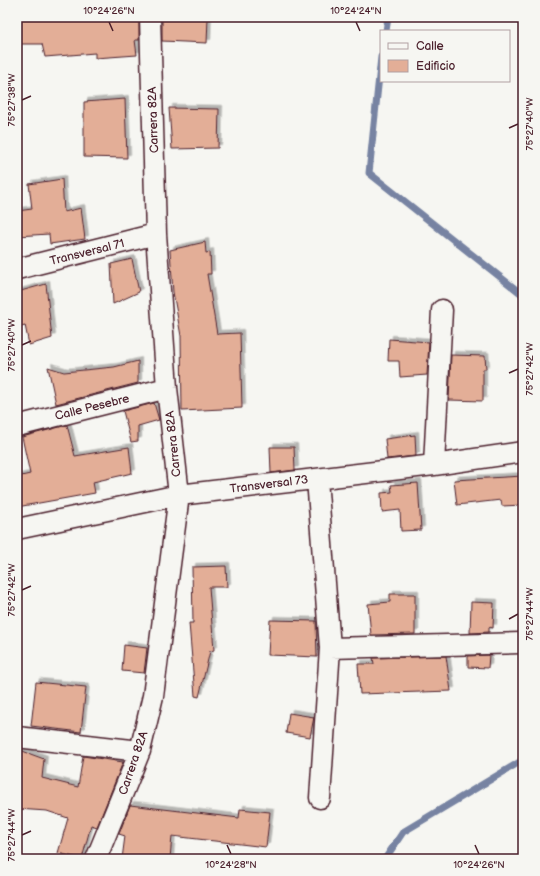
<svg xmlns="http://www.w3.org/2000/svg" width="540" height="876" font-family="'Balsamiq Sans',sans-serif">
  <defs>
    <filter id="shadow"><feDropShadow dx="3.5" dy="-3.5" stdDeviation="0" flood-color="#0004"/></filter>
  </defs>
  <rect width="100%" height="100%" fill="#f6f6f2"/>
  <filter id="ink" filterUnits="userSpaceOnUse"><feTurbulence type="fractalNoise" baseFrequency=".025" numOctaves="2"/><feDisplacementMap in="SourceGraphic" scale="8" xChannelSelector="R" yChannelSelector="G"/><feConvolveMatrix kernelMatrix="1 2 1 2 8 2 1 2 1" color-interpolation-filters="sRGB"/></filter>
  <g filter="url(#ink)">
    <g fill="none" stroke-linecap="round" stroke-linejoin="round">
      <path stroke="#7783a2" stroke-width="7" d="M 386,31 L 388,17
        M 381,57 L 369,173 L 523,295
        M 385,859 L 403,832 L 523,760"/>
    </g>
    <path fill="#e3ae97" stroke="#4a1f2b" filter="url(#shadow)" d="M 17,17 L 139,17 L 139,40 L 135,40 L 137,55 L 95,58 L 95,53 L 45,57 L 42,44 L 17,44 Z
      M 162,17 L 208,18 L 207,43 L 162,41 Z
      M 125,99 L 127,158 L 84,157 L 84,102 Z
      M 169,108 L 219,109 L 218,148 L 172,149 Z
      M 62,179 L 64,212 L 81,208 L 85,239 L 50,244 L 49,234 L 17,236 L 17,211 L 32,209 L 29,184 Z
      M 205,242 L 206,253 L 210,252 L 211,274 L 207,274 L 217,334 L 240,333 L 242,408 L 182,411 L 181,336 L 173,292 L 170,250 Z
      M 132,259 L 139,292 L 113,304 L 111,264 Z
      M 46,284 L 52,338 L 29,345 L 25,325 L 17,327 L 17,292 Z
      M 389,339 L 429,342 L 427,375 L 400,377 L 399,361 L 388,361 Z
      M 451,355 L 485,356 L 486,369 L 483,369 L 483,401 L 449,400 Z
      M 138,361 L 138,383 L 56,404 L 48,367 L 64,372 L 114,367 Z
      M 154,403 L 159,420 L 138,426 L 138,441 L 131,442 L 123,411 Z
      M 67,425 L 75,456 L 129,447 L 132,473 L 93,482 L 95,493 L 17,507 L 17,477 L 30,474 L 22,437 Z
      M 415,435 L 416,456 L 387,459 L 385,439 Z
      M 270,447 L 294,447 L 295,470 L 271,473 Z
      M 523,476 L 523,505 L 502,506 L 501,500 L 457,505 L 454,480 Z
      M 418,483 L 421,530 L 401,531 L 400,510 L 382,512 L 381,493 L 392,492 L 391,485 Z
      M 226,566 L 227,587 L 209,587 L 214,650 L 210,651 L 199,697 L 195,696 L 189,623 L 193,623 L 192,567 Z
      M 390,594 L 415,594 L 415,634 L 371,635 L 368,604 L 390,602 Z
      M 471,602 L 494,603 L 493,628 L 489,627 L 489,632 L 470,633 Z
      M 270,620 L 316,621 L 317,657 L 268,655 Z
      M 124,645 L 147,648 L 144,673 L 122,671 Z
      M 489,655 L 488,668 L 468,667 L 468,656 Z
      M 446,656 L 451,691 L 360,694 L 358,664 L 374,664 L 373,658 Z
      M 36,682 L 86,687 L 81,732 L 31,726 Z
      M 289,713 L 314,717 L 310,737 L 286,733 Z
      M 17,749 L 44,759 L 42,778 L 78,787 L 83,756 L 123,762 L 97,827 L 91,825 L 82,859 L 58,853 L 68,818 L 47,811 L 17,809 Z
      M 130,805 L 239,818 L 240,809 L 270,812 L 266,847 L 172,836 L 170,859 L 122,859 L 125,836 L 119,834 Z"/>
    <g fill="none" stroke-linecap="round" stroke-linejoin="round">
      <defs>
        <path id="minor" d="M 17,269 L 156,234
          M 17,426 L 167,388
          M 434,465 L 442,310
          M 317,479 L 330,648 L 320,798
          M 17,529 L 179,495 L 434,465 L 523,452
          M 330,648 L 520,643
          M 17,737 L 140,751
          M 96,859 L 140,751 L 153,696 L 179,495 L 167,388 L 156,234 L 150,17"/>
      </defs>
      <use href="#minor" stroke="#4a1f2b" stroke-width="23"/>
      <use href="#minor" stroke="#f6f6f2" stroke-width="20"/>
    </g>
  </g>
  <path fill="none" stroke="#4a1f2b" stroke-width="1.5" d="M 109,22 L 113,31M 356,22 L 360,31M 22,100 L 31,96M 509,128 L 518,124M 22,345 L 31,341M 509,373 L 518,369M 22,590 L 31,586M 509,619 L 518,614M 22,835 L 31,831M 227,845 L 231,854M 475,845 L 479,854"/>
  <g text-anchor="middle" stroke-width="3.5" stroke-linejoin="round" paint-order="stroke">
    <g font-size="12" fill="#4a1f2b" stroke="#f6f6f2">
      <text transform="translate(153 120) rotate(-92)" y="4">Carrera 82A</text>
      <text transform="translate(87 252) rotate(-14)" y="4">Transversal 71</text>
      <text transform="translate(92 407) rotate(-14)" y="4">Calle Pesebre</text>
      <text transform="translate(173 444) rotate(-96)" y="4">Carrera 82A</text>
      <text transform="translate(269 484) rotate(-7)" y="4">Transversal 73</text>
      <text transform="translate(133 763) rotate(-71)" y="4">Carrera 82A</text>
    </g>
  </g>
  <rect width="540" height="876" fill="none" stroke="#f6f6f2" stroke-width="44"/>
  <rect x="380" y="30" width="130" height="52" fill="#f6f6f2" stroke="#b1a0a2"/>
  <rect x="388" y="43" width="20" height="6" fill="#f6f6f2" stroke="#b1a0a2"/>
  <text x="416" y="50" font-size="12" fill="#4a1f2b">Calle</text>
  <rect x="388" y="60" width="20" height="12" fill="#e3ae97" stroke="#b1a0a2"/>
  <text x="416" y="70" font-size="12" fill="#4a1f2b">Edificio</text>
  <rect x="22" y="22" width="496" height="832" fill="none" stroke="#4a1f2b" stroke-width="1.5"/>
  <g font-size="10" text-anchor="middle" fill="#4a1f2b">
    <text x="109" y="14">10°24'26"N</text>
    <text x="356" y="14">10°24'24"N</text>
    <text transform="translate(11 100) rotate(-90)" y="4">75°27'38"W</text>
    <text transform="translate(529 124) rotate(-90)" y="4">75°27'40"W</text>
    <text transform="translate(11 345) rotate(-90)" y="4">75°27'40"W</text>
    <text transform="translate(529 369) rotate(-90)" y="4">75°27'42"W</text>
    <text transform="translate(11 590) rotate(-90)" y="4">75°27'42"W</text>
    <text transform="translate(529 614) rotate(-90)" y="4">75°27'44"W</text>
    <text transform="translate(11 835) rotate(-90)" y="4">75°27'44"W</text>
    <text x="231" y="868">10°24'28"N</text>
    <text x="479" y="868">10°24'26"N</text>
  </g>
</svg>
